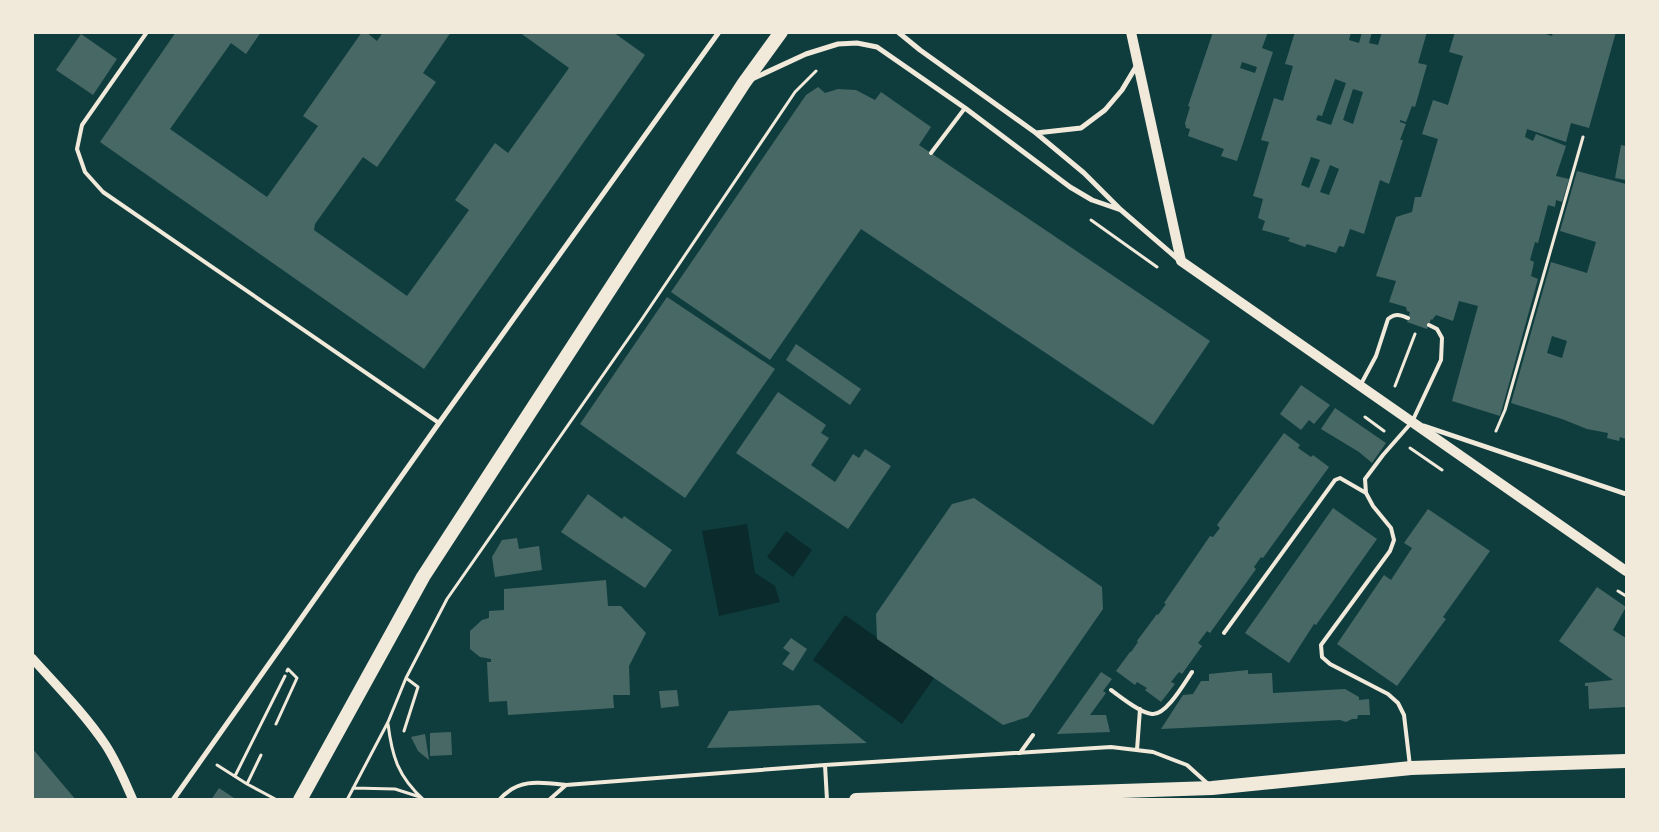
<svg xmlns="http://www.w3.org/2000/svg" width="1659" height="832" font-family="'Fira Sans',sans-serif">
  <rect width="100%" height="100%" fill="#0f3d3e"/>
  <path fill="#0a2a2b" d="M 747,524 L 755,573 L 775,586 L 780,602 L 719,616 L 702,531 Z
    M 786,531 L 812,550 L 793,577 L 767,557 Z
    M 845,615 L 934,678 L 902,724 L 813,660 Z"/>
  <path fill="#486865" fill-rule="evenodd" d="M 176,32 L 261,32 L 246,54 L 231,43 L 170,129 L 267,197 L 318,126 L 303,116 L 362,32 L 366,32 L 377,41 L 383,32 L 451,32 L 423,73 L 436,82 L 377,167 L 363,157 L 315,224 L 314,230 L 407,296 L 469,210 L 455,200 L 495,143 L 508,153 L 569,68 L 519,32 L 613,32 L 645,55 L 424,369 L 100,142 Z
    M 1213,32 L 1268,32 L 1262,48 L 1273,52 L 1237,161 L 1221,156 L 1224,149 L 1188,136 L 1190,129 L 1186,128 L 1185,123 L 1190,107 L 1188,106 ZM 1242,62 L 1257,67 L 1255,73 L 1240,68 Z
    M 1295,32 L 1351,32 L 1349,40 L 1359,43 L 1362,32 L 1372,32 L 1369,43 L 1378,45 L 1382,32 L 1427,32 L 1418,63 L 1427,65 L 1415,107 L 1412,106 L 1406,122 L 1400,120 L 1400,122 L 1406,124 L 1400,140 L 1403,140 L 1389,184 L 1380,180 L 1364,234 L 1350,229 L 1344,247 L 1339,246 L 1336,253 L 1307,244 L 1305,247 L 1288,241 L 1290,238 L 1262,230 L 1265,221 L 1258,218 L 1263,199 L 1253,196 L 1269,142 L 1261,140 L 1274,98 L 1283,101 L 1293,66 L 1285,64 ZM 1335,79 L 1346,83 L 1331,125 L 1316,120 L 1318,115 L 1322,116 ZM 1353,89 L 1363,92 L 1353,124 L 1343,120 ZM 1311,157 L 1320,160 L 1309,188 L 1301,185 ZM 1330,165 L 1339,169 L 1329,195 L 1320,192 Z
    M 1455,32 L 1539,32 L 1552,36 L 1553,32 L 1616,32 L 1589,128 L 1571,123 L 1566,142 L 1527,129 L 1525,137 L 1533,141 L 1536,134 L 1566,146 L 1556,176 L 1569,179 L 1562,202 L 1556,200 L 1555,207 L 1548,205 L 1538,243 L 1535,242 L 1530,260 L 1534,262 L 1531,276 L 1538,279 L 1500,416 L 1452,401 L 1478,306 L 1459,301 L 1453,321 L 1436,315 L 1432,320 L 1431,319 L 1427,329 L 1407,322 L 1410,312 L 1407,311 L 1406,307 L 1389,302 L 1396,281 L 1376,276 L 1396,217 L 1412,212 L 1415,197 L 1421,197 L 1438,139 L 1422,134 L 1433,100 L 1448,105 L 1463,56 L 1449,52 Z
    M 81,34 L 117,59 L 93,95 L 56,70 Z
    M 818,87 L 825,93 L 838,89 L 856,90 L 875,100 L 881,92 L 931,127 L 919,145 L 1210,341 L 1153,425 L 861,229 L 770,360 L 671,292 L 806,95 Z
    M 1621,145 L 1626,146 L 1626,180 L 1615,178 Z
    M 1577,171 L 1626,184 L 1626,439 L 1620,437 L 1619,441 L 1607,438 L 1608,433 L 1587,429 L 1562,419 L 1511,403 L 1551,262 L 1587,273 L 1596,242 L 1560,231 ZM 1552,336 L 1567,341 L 1562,358 L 1547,353 Z
    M 667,297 L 775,369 L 685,498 L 580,424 Z
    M 796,344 L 861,389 L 850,405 L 786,360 Z
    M 1301,385 L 1330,405 L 1314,424 L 1309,420 L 1301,430 L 1280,414 Z
    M 778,392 L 826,425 L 821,433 L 829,438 L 811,465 L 835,482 L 853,454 L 859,458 L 865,449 L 891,466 L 848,529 L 736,453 Z
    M 1335,408 L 1386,443 L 1372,463 L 1359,452 L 1321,429 Z
    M 1284,433 L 1300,445 L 1298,448 L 1311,457 L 1313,455 L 1329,467 L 1263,558 L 1261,557 L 1254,567 L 1256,569 L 1210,633 L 1207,631 L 1198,643 L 1202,646 L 1182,674 L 1179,672 L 1171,682 L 1175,684 L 1161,702 L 1145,690 L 1147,688 L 1137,682 L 1135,685 L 1116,671 L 1130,652 L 1131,652 L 1138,642 L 1137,641 L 1157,614 L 1158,615 L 1166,604 L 1164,603 L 1210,536 L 1213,537 L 1220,528 L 1217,525 Z
    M 588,494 L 622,519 L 624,516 L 672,550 L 645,588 L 561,532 Z
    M 974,498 L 1102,587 L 1103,609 L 1028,717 L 1003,725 L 877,639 L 876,614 L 952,504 Z
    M 1333,508 L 1377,539 L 1316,625 L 1314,624 L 1289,663 L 1245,633 Z
    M 1428,509 L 1490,551 L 1443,617 L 1446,619 L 1397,686 L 1337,644 L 1384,575 L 1391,580 L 1412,548 L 1404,543 Z
    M 517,538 L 519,549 L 539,546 L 542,570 L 495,577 L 492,557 L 495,552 L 502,540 Z
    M 606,580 L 608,606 L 621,606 L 646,633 L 629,666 L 630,695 L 613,695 L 614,708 L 508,715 L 507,701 L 489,702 L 487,662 L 491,662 L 491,659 L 480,657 L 470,649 L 470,631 L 482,620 L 489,618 L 489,611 L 504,610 L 504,589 Z
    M 1597,587 L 1626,607 L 1613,630 L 1626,638 L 1626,707 L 1589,709 L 1588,686 L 1585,686 L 1585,683 L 1613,680 L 1559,641 Z
    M 791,638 L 807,649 L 793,671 L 782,664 L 790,653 L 783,648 Z
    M 1248,670 L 1248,674 L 1272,673 L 1273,693 L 1345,689 L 1359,697 L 1359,700 L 1369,699 L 1370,715 L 1358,715 L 1357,719 L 1352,719 L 1346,722 L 1340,720 L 1161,729 L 1183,695 L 1193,694 L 1201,681 L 1209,681 L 1209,674 Z
    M 1101,672 L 1112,679 L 1103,691 L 1106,693 L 1090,715 L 1106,715 L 1110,732 L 1057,734 Z
    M 677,690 L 679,706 L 661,708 L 659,691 Z
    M 819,705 L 867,743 L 707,748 L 729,711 Z
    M 451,732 L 452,755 L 430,756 L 430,733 Z
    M 425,734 L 429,760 L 418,751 L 411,737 Z
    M 32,748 L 76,800 L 32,800 Z
    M 219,788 L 237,800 L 211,800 Z"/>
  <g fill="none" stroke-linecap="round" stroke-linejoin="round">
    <path stroke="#f1e9da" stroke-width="3" d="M 1091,220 L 1157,267
      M 1395,386 L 1415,334
      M 1365,417 L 1384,431
      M 1496,431 L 1505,410 L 1583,137
      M 1410,448 L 1442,470
      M 1618,591 L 1626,596
      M 276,724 L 297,678 L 288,669 L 287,671
      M 388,724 C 392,756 398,777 424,800
      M 404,731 L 418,687 L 406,678
      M 217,765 L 247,784 L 277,800
      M 235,776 L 285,676
      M 247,784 L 261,755
      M 353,788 L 395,789 L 420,797
      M 347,800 L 388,722 L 406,678 L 447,599 L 642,319 L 795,92 L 816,71"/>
    <path stroke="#f1e9da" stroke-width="4" d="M 147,32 L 82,125 L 77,149 L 85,172 L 103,192 L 439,423
      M 931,153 L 965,108
      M 1361,384 L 1376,356 L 1388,319 C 1396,313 1400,315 1408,318
      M 1224,633 L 1335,480 L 1340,478 L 1366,493
      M 1111,690 C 1121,697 1140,713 1152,714 C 1166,716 1185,682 1192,672
      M 1137,750 L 1140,709
      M 1020,753 L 1033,735
      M 825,765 L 827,800
      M 1410,766 L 1404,715 L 1398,703 L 1388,694 L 1330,664 L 1322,657 L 1321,645 L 1390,551 L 1394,540 L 1391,528 L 1373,506 L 1366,493 L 1365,479 L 1383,455 L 1412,422 L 1441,360 L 1442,338 L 1437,329 L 1429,325
      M 499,800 C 518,778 540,782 566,785 L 825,765 L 1111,747 L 1153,752 L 1187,765 L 1207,783
      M 549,800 L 566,785"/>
    <path stroke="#f1e9da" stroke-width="5" d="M 898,32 L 920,50 L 1036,133 L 1084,173 L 1121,210 L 1179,260
      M 752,79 L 806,54 L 838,44 L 857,43 L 877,47 L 965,108 L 1070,187 L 1092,200 L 1121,210
      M 1036,133 L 1081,128 L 1105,110 L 1122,90 L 1137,65
      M 1424,426 L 1626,494
      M 173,800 L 439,423 L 719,32"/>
    <path stroke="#f1e9da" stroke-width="9" d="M 32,658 C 57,686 84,713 105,744 C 117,762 124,780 133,800"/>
    <path stroke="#f1e9da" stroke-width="10" d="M 1131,32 L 1181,261 L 1626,571"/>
    <path stroke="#f1e9da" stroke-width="14" d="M 300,800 L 423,577 L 744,83 L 781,32
      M 856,800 L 1212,788 L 1411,768 L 1626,761"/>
  </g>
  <rect width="1659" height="832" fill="none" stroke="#f1e9da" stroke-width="68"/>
</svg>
